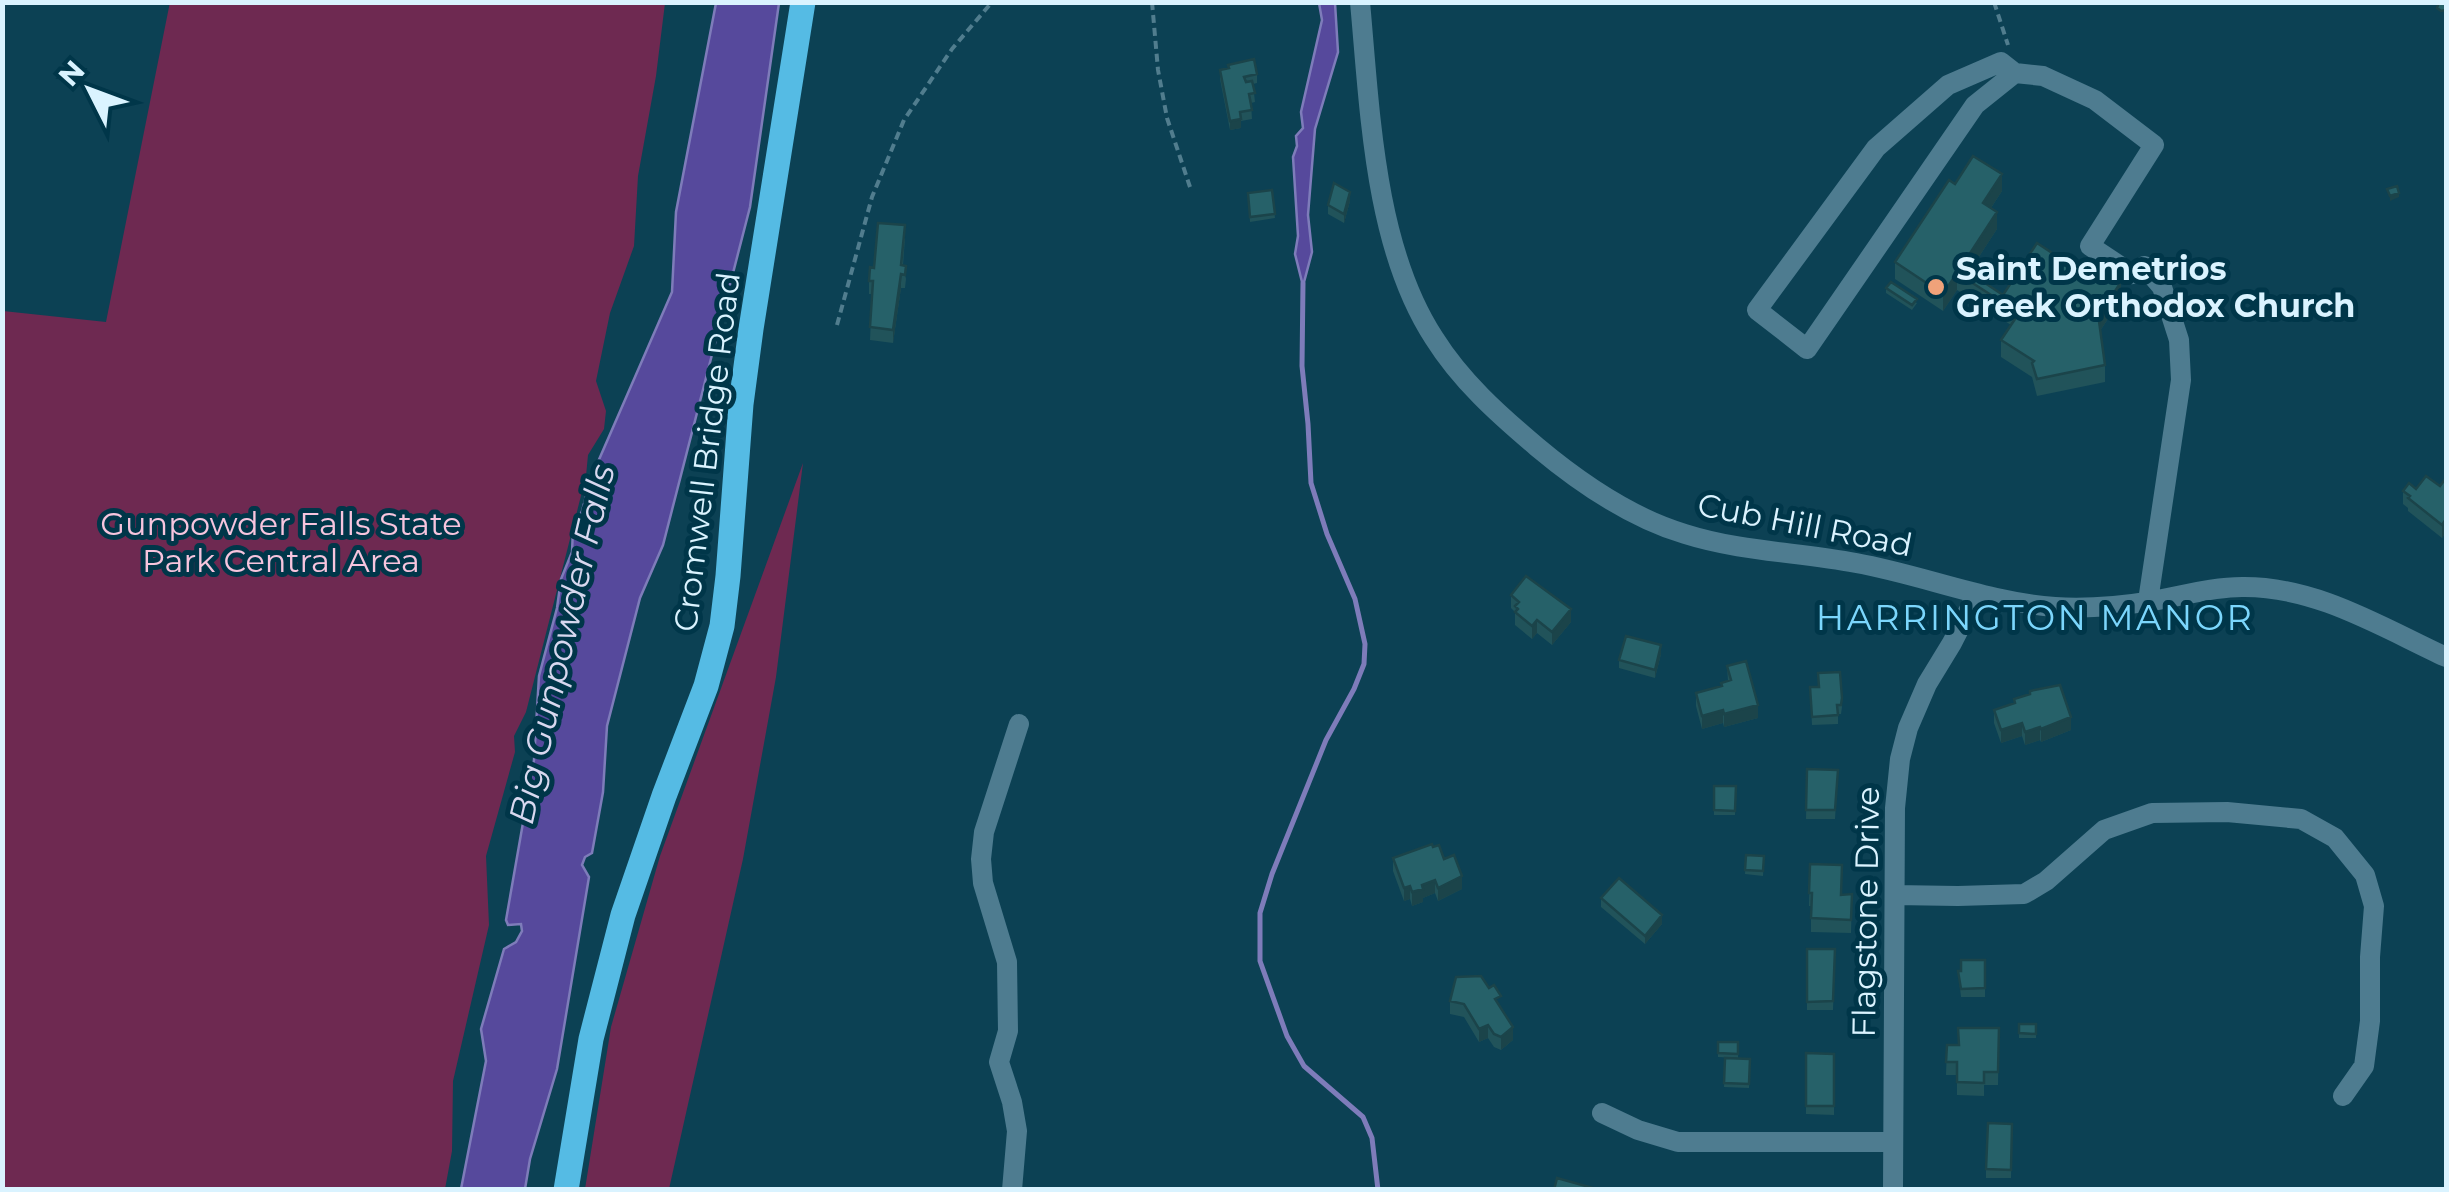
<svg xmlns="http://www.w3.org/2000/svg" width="2449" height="1192" font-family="Montserrat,sans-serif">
  <rect width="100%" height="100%" fill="#0c4154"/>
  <path fill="#6e2951" d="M 170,2 L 665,3 L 656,76 L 638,176 L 634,246 L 610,313 L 596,381 L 606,411 L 604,429 L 588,455 L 586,476 L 526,712 L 514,736 L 515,752 L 486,856 L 489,925 L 453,1081 L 452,1151 L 445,1189 L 3,1189 L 3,311 L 106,322 Z
    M 803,463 L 776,677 L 743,859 L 669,1189 L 585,1189 L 611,1027 L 660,856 Z"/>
  <path fill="#56499c" stroke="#7e7cba" stroke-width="2.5" d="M 716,3 L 779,3 L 750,207 L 663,545 L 640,598 L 607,726 L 603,792 L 592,853 L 585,857 L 582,865 L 589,877 L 557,1069 L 530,1159 L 525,1189 L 461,1189 L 486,1061 L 481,1029 L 504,949 L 516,942 L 522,931 L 521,924 L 508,925 L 506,920 L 534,760 L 539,676 L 557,608 L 561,579 L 572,552 L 573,529 L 582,511 L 591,478 L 672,292 L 676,212 Z
    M 1319,3 L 1335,3 L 1338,52 L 1315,129 L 1308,215 L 1312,252 L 1303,286 L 1295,254 L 1298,236 L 1293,157 L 1297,146 L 1296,136 L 1303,128 L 1301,112 L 1322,20 Z"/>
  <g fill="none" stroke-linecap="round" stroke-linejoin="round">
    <path stroke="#7e7cba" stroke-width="5" d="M 1303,283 L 1302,366 L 1308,424 L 1311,483 L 1327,534 L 1355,599 L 1365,644 L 1364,664 L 1354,689 L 1326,740 L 1272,874 L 1260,913 L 1260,961 L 1287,1036 L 1304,1066 L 1363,1117 L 1372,1138 L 1378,1190"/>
    <path stroke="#517d8e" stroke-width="4" stroke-dasharray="8 5" stroke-linecap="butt" d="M 1152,2 L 1158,70 L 1167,118 L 1190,187
      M 1994,2 L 2008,45
      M 837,325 L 872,197 L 904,120 L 952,49 L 992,2"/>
    <path stroke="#4e7c90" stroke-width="20" d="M 1360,2 C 1370,110 1374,246 1434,338 C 1461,381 1498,414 1537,447 C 1580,483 1631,518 1685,534 C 1742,552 1799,552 1856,563 C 1923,575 1987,602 2055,607 C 2087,609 2121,606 2152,601 C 2182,596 2212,587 2242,587 C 2316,586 2381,627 2446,657
      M 2015,73 L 2001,62 L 1948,85 L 1876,148 L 1757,310 L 1807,349 L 1975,105 L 2015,73 L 2043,76 L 2095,100 L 2154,145 L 2090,246 L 2132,274 L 2144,266 L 2162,287 L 2179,340 L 2181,380 L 2148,601
      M 1895,895 L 1958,896 L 2024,894 L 2046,881 L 2104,830 L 2152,813 L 2227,812 L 2301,819 L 2335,838 L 2365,875 L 2374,906 L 2370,957 L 2370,1021 L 2364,1066 L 2343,1096
      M 1602,1113 L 1638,1130 L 1678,1142 L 1893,1142
      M 1012,1190 L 1017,1131 L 1012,1102 L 999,1062 L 1008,1031 L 1007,962 L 983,883 L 981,859 L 984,832 L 1019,724
      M 1893,1190 L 1895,808 L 1900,759 L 1908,728 L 1927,684 L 1952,643 L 1977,594"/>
    <path stroke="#55bbe4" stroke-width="25" d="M 566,1190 L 591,1039 L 623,915 L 664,796 L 706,686 L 722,626 L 728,576 L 741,404 L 751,329 L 803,2"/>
  </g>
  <path fill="#21535a" d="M 1220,70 L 1257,74 L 1257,83 L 1253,84 L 1255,102 L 1251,103 L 1252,119 L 1241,121 L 1241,128 L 1230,130 L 1220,79 Z
    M 1955,184 L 2002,191 L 1991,208 L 1997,229 L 1969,272 L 2003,295 L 2121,299 L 2100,331 L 2105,365 L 2105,382 L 2037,396 L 2032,377 L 2001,357 L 2001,340 L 2011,325 L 1957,290 L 1943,311 L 1895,279 L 1895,262 Z
    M 1272,190 L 1275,218 L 1250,222 L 1248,193 Z
    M 1350,201 L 1344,223 L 1328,214 L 1328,205 Z
    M 905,238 L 903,265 L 906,279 L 905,288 L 901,288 L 893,343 L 870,340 L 872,294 L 869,294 L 869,281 L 874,268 Z
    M 1886,288 L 1917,303 L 1912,310 L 1886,293 Z
    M 2446,478 L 2446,532 L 2442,538 L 2408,511 L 2408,508 L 2403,504 L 2403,491 L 2440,486 Z
    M 1511,595 L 1571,622 L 1552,645 L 1537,633 L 1532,639 L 1515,625 L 1515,612 L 1511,608 Z
    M 1661,654 L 1655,678 L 1619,668 L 1619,660 Z
    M 1727,666 L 1758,718 L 1724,727 L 1723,723 L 1702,729 L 1696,706 L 1696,693 L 1721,686 L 1728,681 Z
    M 1840,672 L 1842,707 L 1841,714 L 1838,714 L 1838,724 L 1812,725 L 1810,687 L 1819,687 Z
    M 2014,699 L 2071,730 L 2041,742 L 2040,740 L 2025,745 L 2022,736 L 2001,743 L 1994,723 L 1994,710 L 2014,703 Z
    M 1807,769 L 1838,770 L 1835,819 L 1806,819 Z
    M 1714,786 L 1736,786 L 1735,815 L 1714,815 Z
    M 1746,855 L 1764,856 L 1763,876 L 1745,874 Z
    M 1393,858 L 1444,859 L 1462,889 L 1438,901 L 1435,893 L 1423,898 L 1423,902 L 1412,906 L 1410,899 L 1404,901 L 1393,871 Z
    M 1810,864 L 1841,895 L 1852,894 L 1851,933 L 1811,932 L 1811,906 L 1809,906 Z
    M 1601,898 L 1662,924 L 1645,944 L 1601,907 Z
    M 1807,949 L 1835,949 L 1833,1010 L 1807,1010 Z
    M 1985,960 L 1985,997 L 1961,997 L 1958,971 Z
    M 1450,1001 L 1501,1008 L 1513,1040 L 1501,1050 L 1494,1047 L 1488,1038 L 1479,1042 L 1464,1017 L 1450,1014 Z
    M 2019,1024 L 2036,1024 L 2036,1038 L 2019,1038 Z
    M 1999,1028 L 1998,1085 L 1984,1085 L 1984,1096 L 1957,1095 L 1957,1075 L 1946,1075 L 1947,1045 L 1958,1045 Z
    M 1718,1042 L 1738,1042 L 1738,1058 L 1718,1057 Z
    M 1806,1053 L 1834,1054 L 1834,1115 L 1806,1114 Z
    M 1725,1058 L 1750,1059 L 1749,1088 L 1724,1087 Z
    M 2012,1124 L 2011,1178 L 1986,1178 L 1986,1169 Z"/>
  <path fill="#1b444a" d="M 1241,119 L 1241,128 L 1230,130 L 1230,121 Z
    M 2002,174 L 2002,191 L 1983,220 L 1983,203 Z
    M 1350,192 L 1350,201 L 1344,223 L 1344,214 Z
    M 2399,193 L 2399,197 L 2390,201 L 2390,196 Z
    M 1997,212 L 1997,229 L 1965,278 L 1961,267 Z
    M 1957,273 L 1957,290 L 1943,311 L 1943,294 Z
    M 901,274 L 901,288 L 893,343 L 893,330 Z
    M 2121,282 L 2121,299 L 2096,337 L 2096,320 Z
    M 2446,519 L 2446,532 L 2442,538 L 2442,525 Z
    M 1571,609 L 1571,622 L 1552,645 L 1552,632 Z
    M 1537,620 L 1537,633 L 1532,639 L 1532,626 Z
    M 1661,645 L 1661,654 L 1655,678 L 1655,670 Z
    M 1758,705 L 1758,718 L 1724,727 L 1724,714 Z
    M 1723,710 L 1723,723 L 1702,729 L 1702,716 Z
    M 2071,717 L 2071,730 L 2041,742 L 2041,729 Z
    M 2022,723 L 2022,736 L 2001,743 L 2001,730 Z
    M 2040,727 L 2040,740 L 2025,745 L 2025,732 Z
    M 1462,876 L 1462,889 L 1438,901 L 1438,888 Z
    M 1435,880 L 1435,893 L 1423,898 L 1423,902 L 1412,906 L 1412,892 L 1422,885 Z
    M 1410,886 L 1410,899 L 1404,901 L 1404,888 Z
    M 1662,915 L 1662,924 L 1645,944 L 1645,936 Z
    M 1488,1025 L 1488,1038 L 1479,1042 L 1479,1029 Z
    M 1513,1027 L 1513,1040 L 1501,1050 L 1501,1037 Z"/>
  <path fill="#266169" stroke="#1b444a" stroke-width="2.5" d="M 2439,2 L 2446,2 L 2446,10 L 2441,11 L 2437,8 Z
    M 1254,59 L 1257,74 L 1244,77 L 1246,82 L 1252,81 L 1255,93 L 1249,94 L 1252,110 L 1240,112 L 1241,119 L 1230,121 L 1220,70 L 1229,68 L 1228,65 Z
    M 1973,156 L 2002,174 L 1983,203 L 1997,212 L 1961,267 L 2003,295 L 2037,243 L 2084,274 L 2091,262 L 2121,282 L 2096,320 L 2099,321 L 2105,365 L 2037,379 L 2032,363 L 2034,361 L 2001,340 L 2019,313 L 1957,273 L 1943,294 L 1895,262 L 1949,180 L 1955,184 Z
    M 1334,183 L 1350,192 L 1344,214 L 1328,205 Z
    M 2397,186 L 2399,193 L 2390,196 L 2387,189 Z
    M 1272,190 L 1275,214 L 1250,217 L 1248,193 Z
    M 878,223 L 905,225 L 901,265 L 906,266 L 905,275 L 901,274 L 893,330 L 870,327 L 873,281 L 869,281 L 870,267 L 874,268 Z
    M 1891,282 L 1917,299 L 1912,305 L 1886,288 Z
    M 2426,476 L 2440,486 L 2446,478 L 2446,519 L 2442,525 L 2408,498 L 2410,496 L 2403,491 L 2409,483 L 2416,489 Z
    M 1526,576 L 1571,609 L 1552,632 L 1537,620 L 1532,626 L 1515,612 L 1518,609 L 1515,606 L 1519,602 L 1511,595 Z
    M 1626,636 L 1661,645 L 1655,670 L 1619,660 Z
    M 1746,661 L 1758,705 L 1724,714 L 1723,710 L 1702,716 L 1696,693 L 1722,686 L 1721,683 L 1731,680 L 1727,666 Z
    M 1840,672 L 1842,698 L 1841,705 L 1837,705 L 1838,715 L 1812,717 L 1810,687 L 1819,687 L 1818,673 Z
    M 2060,685 L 2071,717 L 2041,729 L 2040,727 L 2025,732 L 2022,723 L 2001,730 L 1994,710 L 2015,703 L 2014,699 L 2030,694 L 2030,691 Z
    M 1807,769 L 1838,770 L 1835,810 L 1806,810 Z
    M 1714,786 L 1736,786 L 1735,811 L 1714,810 Z
    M 1432,844 L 1433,847 L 1439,845 L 1444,859 L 1454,855 L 1462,876 L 1438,888 L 1435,880 L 1422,885 L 1423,889 L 1412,892 L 1410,886 L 1404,888 L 1393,858 Z
    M 1746,855 L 1764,856 L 1763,871 L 1745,870 Z
    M 1810,864 L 1842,865 L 1841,895 L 1852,894 L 1851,920 L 1811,918 L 1812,893 L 1809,893 Z
    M 1619,878 L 1662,915 L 1645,936 L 1601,898 Z
    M 1807,949 L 1835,949 L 1833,1001 L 1807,1002 Z
    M 1961,960 L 1985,960 L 1985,988 L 1961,989 L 1958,971 L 1961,971 Z
    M 1481,976 L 1489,988 L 1494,985 L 1501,996 L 1495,999 L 1513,1027 L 1501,1037 L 1494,1034 L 1488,1025 L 1479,1029 L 1464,1004 L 1450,1001 L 1456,977 Z
    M 2019,1024 L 2036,1024 L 2036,1034 L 2019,1033 Z
    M 1958,1028 L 1999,1028 L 1998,1072 L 1984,1072 L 1984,1083 L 1957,1082 L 1957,1062 L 1946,1062 L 1947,1045 L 1959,1045 Z
    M 1718,1042 L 1738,1042 L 1738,1054 L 1718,1053 Z
    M 1806,1053 L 1834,1054 L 1834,1106 L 1806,1106 Z
    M 1725,1058 L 1750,1059 L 1749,1084 L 1724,1083 Z
    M 1988,1123 L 2012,1124 L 2011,1170 L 1986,1169 Z
    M 1557,1178 L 1600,1190 L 1554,1190 Z"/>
  <circle fill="#f0a27a" stroke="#003649" stroke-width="4" cx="1936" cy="287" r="10"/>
  <g text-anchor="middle" stroke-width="10" stroke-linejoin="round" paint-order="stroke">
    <g font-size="32" font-weight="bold" fill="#daf3ff" stroke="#003649" text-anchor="start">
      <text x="1956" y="280">Saint Demetrios<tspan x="1956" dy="37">Greek Orthodox Church</tspan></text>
    </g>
    <g font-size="32" fill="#daf3ff" stroke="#003649">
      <text transform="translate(707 452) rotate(-83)" y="11">Cromwell Bridge Road</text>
      <text transform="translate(1805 525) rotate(11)" y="11">Cub Hill Road</text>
      <text transform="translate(1866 912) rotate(-89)" y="11">Flagstone Drive</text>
    </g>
    <g font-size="32" fill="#f7c5de" stroke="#003649">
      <text x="281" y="535">Gunpowder Falls State<tspan x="281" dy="37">Park Central Area</tspan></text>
    </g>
    <g font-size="35" letter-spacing="2.5" fill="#7bd6fc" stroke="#003649">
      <text x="2035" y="630">HARRINGTON MANOR</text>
    </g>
    <g font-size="35" font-style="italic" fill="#d8d8ef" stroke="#003649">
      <text transform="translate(562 644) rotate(-77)" y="12">Big Gunpowder Falls</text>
    </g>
  </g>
  <rect width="2449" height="1192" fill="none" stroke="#daf3ff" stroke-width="10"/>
  <g transform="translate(90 90) rotate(312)" stroke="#003649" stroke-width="8" paint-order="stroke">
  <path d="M0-8L18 38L0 25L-18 38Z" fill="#daf3ff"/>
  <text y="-15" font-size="28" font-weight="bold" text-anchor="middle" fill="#daf3ff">N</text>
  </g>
</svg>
